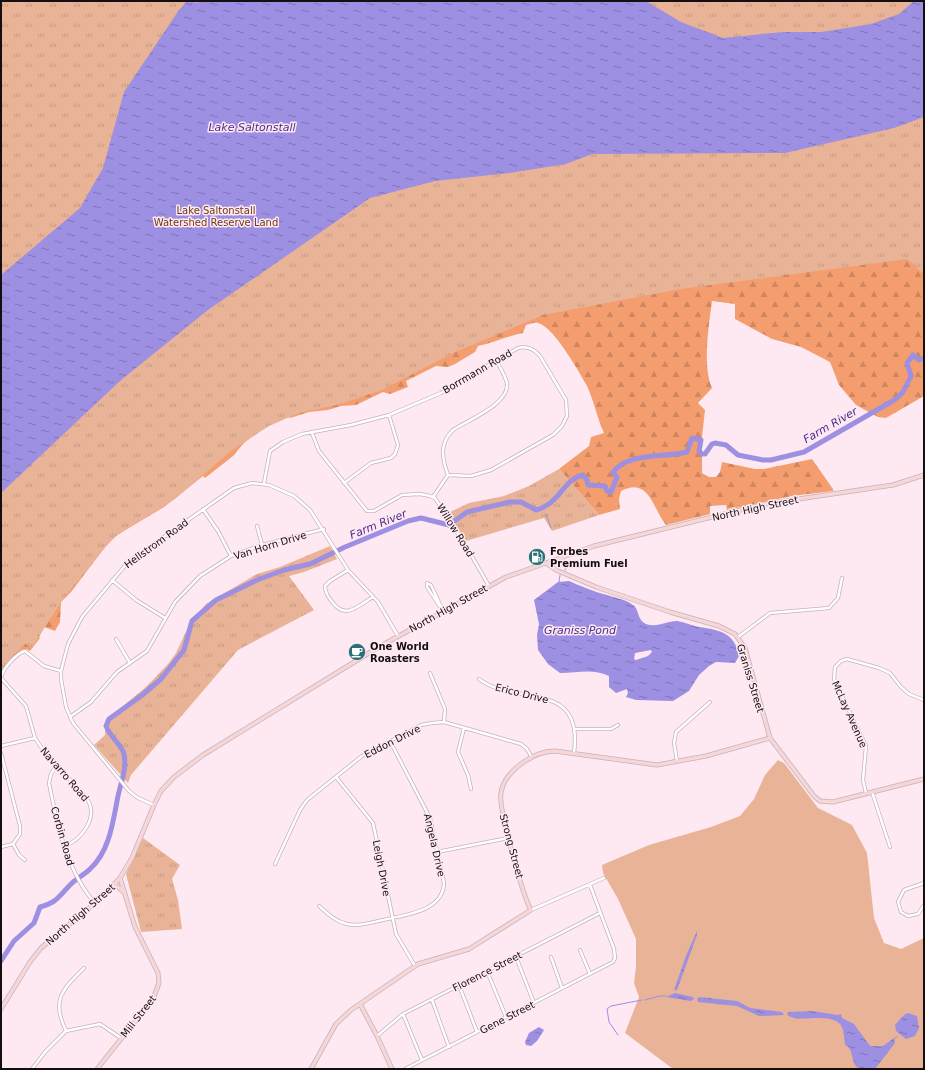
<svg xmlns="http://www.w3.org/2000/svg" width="925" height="1070" font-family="'DejaVu Sans',sans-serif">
  <defs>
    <pattern id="forest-firs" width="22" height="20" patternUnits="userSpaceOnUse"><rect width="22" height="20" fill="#f49e70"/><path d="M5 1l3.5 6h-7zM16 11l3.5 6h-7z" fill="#d08760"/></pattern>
    <pattern id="park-tufts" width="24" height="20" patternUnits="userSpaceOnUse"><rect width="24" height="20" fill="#e9b397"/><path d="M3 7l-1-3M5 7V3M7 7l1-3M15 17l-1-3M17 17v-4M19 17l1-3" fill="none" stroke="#c79981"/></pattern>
    <pattern id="water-ripples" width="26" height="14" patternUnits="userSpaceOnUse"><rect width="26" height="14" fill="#9d8fe1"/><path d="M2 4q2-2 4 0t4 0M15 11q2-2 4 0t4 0" fill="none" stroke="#7f73b5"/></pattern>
  </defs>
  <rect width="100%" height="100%" fill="#fee9f2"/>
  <path fill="#e9b397" d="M 778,760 L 784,763 L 818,808 L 852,825 L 867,853 L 874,918 L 884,943 L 901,949 L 924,938 L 924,1069 L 673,1069 L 625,1033 L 639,997 L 634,983 L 636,967 L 636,939 L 618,899 L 603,873 L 602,865 L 649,845 L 711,827 L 740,816 L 754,799 L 765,775 Z"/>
  <path fill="url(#forest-firs)" d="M 924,117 L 924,396 L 886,418 L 878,417 L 856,405 L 839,385 L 830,362 L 801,347 L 772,339 L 735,319 L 735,304 L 712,301 C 709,325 702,366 712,388 L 698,403 L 705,410 L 702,437 L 702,473 L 709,477 L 716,477 L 720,472 L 722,462 L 755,469 L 764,469 L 812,459 L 833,489 L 833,491 L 792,496 L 727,510 L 726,505 L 710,506 L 710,514 L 666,525 C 653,509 649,476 621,491 L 619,499 L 620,509 L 599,515 L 559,469 L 589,446 L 591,437 L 604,433 C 597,418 594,401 587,386 C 579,372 554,327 538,323 C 535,322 530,324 526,325 L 523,333 C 507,336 494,343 478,346 L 475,352 L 455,364 L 448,367 L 436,366 L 406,381 L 408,387 L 390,394 L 383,392 L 356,405 L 341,406 L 328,410 L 309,412 L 290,418 L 288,416 L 262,428 L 243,444 L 233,456 L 205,478 L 203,476 L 164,507 L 117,535 L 105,547 L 71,592 L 61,602 L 60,622 L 55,631 L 44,627 L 39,637 L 40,638 L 30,651 L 26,649 L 21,650 L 1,672 L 1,493 Z"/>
  <path fill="url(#park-tufts)" d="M 1,1 L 924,1 L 924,274 L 907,259 L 680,289 L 543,315 L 451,354 L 382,390 L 337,405 L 299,413 L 269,426 L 232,450 L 175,499 L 113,538 L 63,599 L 34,644 L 30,648 L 25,643 L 1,670 Z
    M 559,469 L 599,515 L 552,531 L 544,518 L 466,541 L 448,513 L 469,503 L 504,496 L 529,486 Z
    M 330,546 L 337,559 L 304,572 L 289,576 L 314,610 L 238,650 L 131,775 L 128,783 L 94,745 L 105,735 L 105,724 L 110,717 L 147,686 L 168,664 L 176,653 L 190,623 L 206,604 L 257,574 L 280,567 Z
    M 143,838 L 180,865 L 172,879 L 178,900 L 182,929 L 141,932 L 126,874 Z"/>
  <path fill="url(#water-ripples)" fill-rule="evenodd" d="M 187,1 L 194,1 L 195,3 L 206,1 L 646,1 L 681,22 L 723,38 L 783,32 L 821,32 L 871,24 L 899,14 L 914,1 L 924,1 L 924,117 L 894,128 L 785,153 L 592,154 L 566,164 L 509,173 L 435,181 L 370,198 L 208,310 L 121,380 L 1,493 L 1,275 L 80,208 L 103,168 L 124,92 L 179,10 Z
    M 569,581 C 581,586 594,592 607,595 C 616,598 625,599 633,605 C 640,609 636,623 650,625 C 661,626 668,621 677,621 C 685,622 692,626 699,627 C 720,630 735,633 739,656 L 735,663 L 716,662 L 709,666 L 699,675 L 689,691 L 673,701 L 636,700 L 626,697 L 628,693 L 627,689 L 616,693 L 609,687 L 609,676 C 592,668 578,673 560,673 L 548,664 L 538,650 L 537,635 L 539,624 L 534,600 L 558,582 ZM 651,650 L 652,652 L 648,656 L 636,660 L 634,659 L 635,653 Z
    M 697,931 L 697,935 L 677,990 L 674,990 L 686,956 Z
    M 675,993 L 693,997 L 694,999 L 691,1001 L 666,997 Z
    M 699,997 L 737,1001 L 750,1008 L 782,1012 L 784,1015 L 759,1016 L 737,1006 L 698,1002 L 697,999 Z
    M 812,1011 L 838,1015 L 841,1014 L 842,1018 L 854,1024 L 870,1046 L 883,1046 L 894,1038 L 895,1043 L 875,1069 L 859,1069 L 855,1065 C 852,1060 853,1054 849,1048 C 847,1045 846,1047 845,1044 C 844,1038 844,1028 840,1024 C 827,1011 795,1025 787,1014 L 789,1012 Z
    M 908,1013 L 917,1016 L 919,1028 L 915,1036 L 906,1039 L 896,1031 L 895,1025 L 904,1015 Z
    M 539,1027 L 544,1030 L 537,1041 L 531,1046 L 526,1045 L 525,1042 L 529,1033 Z"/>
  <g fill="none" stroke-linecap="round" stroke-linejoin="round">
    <path stroke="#9d8fe1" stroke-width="1" d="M 543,508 L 544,510
      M 546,514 L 551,528
      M 565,570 L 567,565 L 565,560
      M 559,582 L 560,575
      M 645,1000 L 660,996 L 666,996
      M 618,1035 L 609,1022 L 607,1009 L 611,1006 L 642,1000
      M 894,1039 L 898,1036"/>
    <path stroke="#9d8fe1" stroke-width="5" d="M 1,961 L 14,941 L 34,923 L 40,907 C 58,902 59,896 71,884 C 77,878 84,875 90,869 C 110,851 113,821 118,796 C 121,782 127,769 124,754 C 122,745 110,737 106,726 L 109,719 L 141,696 L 161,679 L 184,650 L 192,621 L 216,600 L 257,580 L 284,570 L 310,564 L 345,547 L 408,521 L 421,518 L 449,525 L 467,512 L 510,502 L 521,502 L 536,510 C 561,503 563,479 583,475 L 587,480 L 588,485 L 605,486 L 607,491 L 611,492 L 617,477 L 613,472 C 629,452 663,458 687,452 L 692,438 L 701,440 L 699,451 L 702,454 L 705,454 L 712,444 L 715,443 L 726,445 L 738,455 L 763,460 L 771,460 L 804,452 L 896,399 L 903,392 L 911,376 L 907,363 L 913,355 L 919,360 L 924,358"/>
    <defs>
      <path id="street" d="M 312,433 L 319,451 L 367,511 L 374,511 L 402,495 L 420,494 L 430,496 L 435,498 L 466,546 L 489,586
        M 448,475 C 442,459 439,443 453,430 C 468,420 510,404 507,383 C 505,375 500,367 496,360
        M 264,483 L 270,451 L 283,442 L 302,434 L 351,425 L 389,415 L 441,393 L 518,348 C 526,346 534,349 540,356 L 566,400 L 567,416 L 562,426 L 553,435 L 491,470 L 471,476 L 448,475
        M 344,483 L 371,463 L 391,458 L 395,454 L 398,445 L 389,415
        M 433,497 L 448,475
        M 203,509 L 218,531 L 231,556
        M 257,526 L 262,545
        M 348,570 L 330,581 L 325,586 C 325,593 329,598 333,603 C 346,620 359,605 373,597
        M 112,580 L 136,600 L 165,618
        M 427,583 L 431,585 L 443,611 L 427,587 Z
        M 738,637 L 770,613 L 829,608 L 838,598 L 842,578
        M 116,639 L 130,663
        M 61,671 L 44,666 L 25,651 C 17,653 2,669 1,678 L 26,706 L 35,738 L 41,747 L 87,799 C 99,817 82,839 65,846
        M 430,673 L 445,709 L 444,722
        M 479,679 C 515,707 584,678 574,753
        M 70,717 L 91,702 L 117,672 L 147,651 L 175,602 L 200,576 L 231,556 L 262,545 L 324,529
        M 464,728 L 458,752 L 468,775 L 471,789
        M 575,729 L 611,729 L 618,725
        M 1,746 L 35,738
        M 1,753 L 20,826 L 20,834 L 13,844 L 1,847
        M 677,761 L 674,743 L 676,732 L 710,702
        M 57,765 L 51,774 L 49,783 C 57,824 67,872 95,903
        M 336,777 L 373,823 L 396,934 L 415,966
        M 872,792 L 890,847
        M 866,793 L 863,780 L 866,746 L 834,679 L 835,667 L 841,661 L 847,659 L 879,668 L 890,673 L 901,687 L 909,694 L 924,700
        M 154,805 L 138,798 L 129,791 L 73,723 L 66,707 L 61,679 L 61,671 L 68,644 L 82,617 L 128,562 L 234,488 L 252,483 L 269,485 L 294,496 L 310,510 L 348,570 L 378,602 L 398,636
        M 13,844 L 19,855 L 25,860
        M 437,852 L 508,838
        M 275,864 L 300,810 L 307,800 L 362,756 L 421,725 L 432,723 L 444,722 L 521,744 L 527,749 L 531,756
        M 924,883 L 904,890 L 898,902 L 901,912 L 908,916 L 918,914 L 924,905
        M 319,906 C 328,914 335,921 347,924 C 359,927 372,922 383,920 C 404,915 443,912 444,883 L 430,818 L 390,741
        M 531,910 L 604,878
        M 580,950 L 590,974
        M 516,957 L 534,1003
        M 551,957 L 562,988
        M 487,971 L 506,1017
        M 459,985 L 477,1032
        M 432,1000 L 449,1047
        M 403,1014 L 422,1060
        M 66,1031 C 51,1000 62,990 84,968
        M 377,1036 L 403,1014 L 600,913
        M 32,1069 L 45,1052 L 66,1031 L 100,1024 L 121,1038
        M 405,1069 L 613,962 L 615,958 L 614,949 L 590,885"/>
      <path id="secondary" d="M 546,563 L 556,570 L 596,587 L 670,612 L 719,626 L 735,634 L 745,648 L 770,738 L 814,796 L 820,801 L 833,802 L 924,779
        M 115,885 L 124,892
        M 360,1004 L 377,1036 L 392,1069
        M 1,1009 L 30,962 L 41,948 L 101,898 L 120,878 L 132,858 L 154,805 L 161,791 L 174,777 L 203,755 L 377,648 L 506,577 L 594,546 L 765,504 L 893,485 L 924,475
        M 97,1069 L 153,999 L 159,983 L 158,973 L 135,927 L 120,878
        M 311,1069 L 336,1024 L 351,1010 L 418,964 L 469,949 L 531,910 C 523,896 498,808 501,793 C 504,771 534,751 555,751 L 657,765 L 706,756 L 770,738"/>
    </defs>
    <use href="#street" stroke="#c5b2ba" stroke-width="4"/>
    <use href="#secondary" stroke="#c5b2ba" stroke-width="5"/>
    <use href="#street" stroke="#fff" stroke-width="2.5"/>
    <use href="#secondary" stroke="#f7d6d7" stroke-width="3.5"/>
  </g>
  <defs>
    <symbol id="fuel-disc" viewBox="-11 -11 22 22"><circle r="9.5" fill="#267077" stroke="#fee9f2"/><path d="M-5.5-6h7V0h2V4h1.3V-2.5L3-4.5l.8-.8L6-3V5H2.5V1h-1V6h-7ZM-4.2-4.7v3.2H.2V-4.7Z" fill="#fff"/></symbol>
    <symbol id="cafe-disc" viewBox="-11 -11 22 22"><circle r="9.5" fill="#267077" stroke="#fee9f2"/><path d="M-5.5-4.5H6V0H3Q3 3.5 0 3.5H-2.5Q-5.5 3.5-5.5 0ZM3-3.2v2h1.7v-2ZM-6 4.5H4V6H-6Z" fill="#fff"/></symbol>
  </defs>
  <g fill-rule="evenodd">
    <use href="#fuel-disc" x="527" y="547" width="20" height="20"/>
    <use href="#cafe-disc" x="347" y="642" width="20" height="20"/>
  </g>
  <g text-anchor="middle" stroke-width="3" stroke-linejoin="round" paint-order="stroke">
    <g font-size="10" fill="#6e3716" stroke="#fee9f2">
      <text x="216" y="214">Lake Saltonstall<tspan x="216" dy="12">Watershed Reserve Land</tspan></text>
    </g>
    <g font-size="10" fill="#140e10" stroke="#fee9f2">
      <text transform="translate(477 371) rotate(-30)" y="4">Borrmann Road</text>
      <text transform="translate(755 508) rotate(-12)" y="4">North High Street</text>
      <text transform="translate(456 530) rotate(58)" y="4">Willow Road</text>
      <text transform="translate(156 543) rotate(-36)" y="4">Hellstrom Road</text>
      <text transform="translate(270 545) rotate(-17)" y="4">Van Horn Drive</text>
      <text transform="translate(448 608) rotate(-29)" y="4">North High Street</text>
      <text transform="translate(751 678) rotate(73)" y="4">Graniss Street</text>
      <text transform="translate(522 693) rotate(14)" y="4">Erico Drive</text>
      <text transform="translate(850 714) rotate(66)" y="4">McLay Avenue</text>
      <text transform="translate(392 741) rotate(-27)" y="4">Eddon Drive</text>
      <text transform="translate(65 774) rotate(49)" y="4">Navarro Road</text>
      <text transform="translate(63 836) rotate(74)" y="4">Corbin Road</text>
      <text transform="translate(435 845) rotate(77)" y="4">Angela Drive</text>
      <text transform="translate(512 846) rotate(75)" y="4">Strong Street</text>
      <text transform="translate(382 868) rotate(79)" y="4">Leigh Drive</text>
      <text transform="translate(80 914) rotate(-41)" y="4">North High Street</text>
      <text transform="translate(487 971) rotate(-27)" y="4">Florence Street</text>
      <text transform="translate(138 1016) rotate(-52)" y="4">Mill Street</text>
      <text transform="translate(507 1017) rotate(-27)" y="4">Gene Street</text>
    </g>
    <g font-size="10" font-weight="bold" fill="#140e10" stroke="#fee9f2" text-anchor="start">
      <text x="550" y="555">Forbes<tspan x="550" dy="12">Premium Fuel</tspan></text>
      <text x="370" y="650">One World<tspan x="370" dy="12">Roasters</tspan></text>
    </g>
    <g font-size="11" font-style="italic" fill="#482d8c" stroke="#fee9f2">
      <text x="252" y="131">Lake Saltonstall</text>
      <text transform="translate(830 425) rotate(-30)" y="4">Farm River</text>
      <text transform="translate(378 524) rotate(-22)" y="4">Farm River</text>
      <text x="580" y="634">Graniss Pond</text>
    </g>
  </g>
  <rect width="925" height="1070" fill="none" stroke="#140e10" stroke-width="4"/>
</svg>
